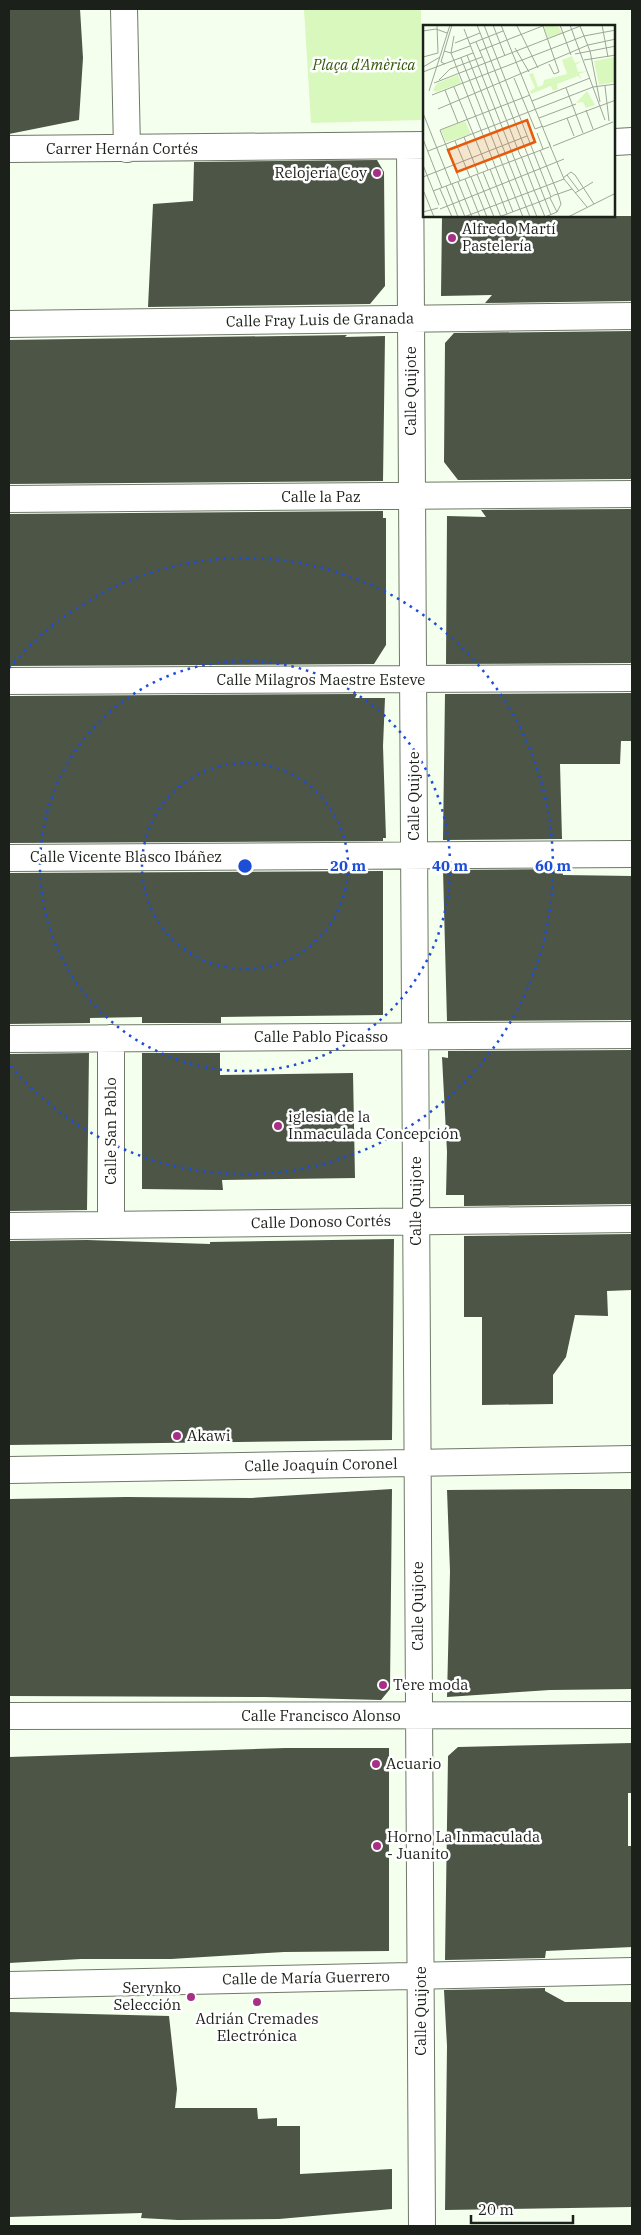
<svg xmlns="http://www.w3.org/2000/svg" width="641" height="2235" font-family="'IBM Plex Serif',serif">
  <rect width="100%" height="100%" fill="#f5ffee"/>
  <path fill="#d8f8be" d="M 304,9 L 421,9 L 421,120 L 311,123 Z"/>
  <path fill="#4d5547" d="M 9,9 L 80,9 L 83,58 L 79,120 L 9,134 Z
    M 377,160 L 384,172 L 385,286 L 370,304 L 148,307 L 153,204 L 193,201 L 194,162 Z
    M 442,216 L 632,216 L 632,301 L 485,303 L 492,295 L 441,296 Z
    M 632,331 L 632,479 L 458,480 L 444,462 L 445,343 L 454,333 Z
    M 347,335 L 345,337 L 385,336 L 383,481 L 9,484 L 9,340 Z
    M 632,509 L 632,663 L 446,664 L 447,516 L 486,517 L 481,510 Z
    M 383,511 L 383,518 L 386,518 L 386,645 L 374,664 L 9,666 L 9,514 Z
    M 632,693 L 632,741 L 621,741 L 620,764 L 560,764 L 562,839 L 443,840 L 445,694 Z
    M 357,694 L 355,698 L 385,698 L 383,746 L 386,838 L 383,838 L 383,841 L 9,843 L 9,696 Z
    M 562,869 L 563,875 L 632,876 L 632,1020 L 447,1021 L 443,870 Z
    M 383,871 L 383,1015 L 221,1017 L 221,1023 L 142,1023 L 142,1017 L 90,1018 L 90,1023 L 9,1024 L 9,873 Z
    M 632,1050 L 632,1204 L 464,1206 L 464,1195 L 446,1195 L 447,1152 L 442,1057 L 448,1058 L 448,1051 Z
    M 89,1053 L 87,1210 L 9,1211 L 9,1054 Z
    M 142,1053 L 220,1053 L 220,1075 L 353,1073 L 355,1178 L 222,1180 L 223,1190 L 142,1189 Z
    M 632,1234 L 632,1290 L 607,1291 L 608,1316 L 575,1315 L 566,1357 L 553,1375 L 553,1404 L 482,1405 L 482,1317 L 464,1317 L 464,1236 Z
    M 394,1239 L 392,1440 L 9,1445 L 9,1241 L 87,1240 L 210,1244 L 210,1242 Z
    M 392,1489 L 390,1689 L 381,1700 L 265,1697 L 9,1696 L 9,1499 L 126,1497 L 251,1498 Z
    M 571,1489 L 632,1489 L 632,1689 L 550,1690 L 447,1697 L 450,1571 L 447,1490 Z
    M 632,1743 L 632,1793 L 628,1793 L 628,1846 L 632,1846 L 632,1947 L 546,1951 L 545,1958 L 445,1960 L 448,1756 L 458,1747 Z
    M 285,1748 L 389,1748 L 389,1951 L 284,1952 L 171,1959 L 81,1959 L 9,1963 L 9,1757 Z
    M 545,1988 L 545,1991 L 565,2002 L 632,2002 L 632,2207 L 445,2210 L 447,2046 L 444,1990 Z
    M 9,2012 L 169,2016 L 177,2089 L 175,2108 L 257,2108 L 258,2119 L 277,2118 L 277,2126 L 300,2126 L 300,2174 L 392,2169 L 392,2209 L 279,2219 L 178,2220 L 141,2218 L 142,2213 L 9,2217 Z"/>
  <g fill="none" stroke-linecap="round" stroke-linejoin="round">
    <defs>
      <path id="street" d="M 124,9 L 127,149
        M 615,142 L 632,141
        M 410,146 L 422,2226
        M 9,149 L 425,145
        M 9,324 L 632,316
        M 9,499 L 632,494
        M 9,681 L 632,678
        M 9,858 L 632,854
        M 9,1039 L 632,1035
        M 111,1225 L 111,1038
        M 9,1226 L 632,1219
        M 9,1470 L 632,1459
        M 9,1716 L 632,1715
        M 9,1985 L 632,1971"/>
    </defs>
    <use href="#street" stroke="#6f7869" stroke-width="28"/>
    <use href="#street" stroke="#fff" stroke-width="26"/>
  </g>
  <g fill="none" stroke="#1d4ed8" stroke-width="2.5" stroke-dasharray="2.5 5">
    <circle cx="245" cy="866" r="103"/>
    <circle cx="245" cy="866" r="205"/>
    <path d="M9 668A308 308 0 1 1 9 1064"/>
  </g>
  <g fill="#a72f85" stroke="#fff" stroke-width="2">
    <circle cx="377" cy="173" r="5"/>
    <circle cx="452" cy="238" r="5"/>
    <circle cx="278" cy="1126" r="5"/>
    <circle cx="177" cy="1436" r="5"/>
    <circle cx="383" cy="1685" r="5"/>
    <circle cx="376" cy="1764" r="5"/>
    <circle cx="377" cy="1846" r="5"/>
    <circle cx="191" cy="1997" r="5"/>
    <circle cx="257" cy="2002" r="5"/>
  </g>
  <g text-anchor="middle" stroke-width="5" stroke-linejoin="round" paint-order="stroke">
    <g font-size="15" font-style="italic" fill="#345609" stroke="#fff">
      <text x="364" y="70">Plaça d'Amèrica</text>
    </g>
    <g font-size="15" fill="#1c201a" stroke="#fff">
      <text x="122" y="154">Carrer Hernán Cortés</text>
      <text transform="translate(320 320) rotate(-1)" y="5">Calle Fray Luis de Granada</text>
      <text transform="translate(411 391) rotate(-90)" y="5">Calle Quijote</text>
      <text x="321" y="502">Calle la Paz</text>
      <text x="321" y="685">Calle Milagros Maestre Esteve</text>
      <text transform="translate(414 796) rotate(-90)" y="5">Calle Quijote</text>
      <text x="126" y="862">Calle Vicente Blasco Ibáñez</text>
      <text x="321" y="1042">Calle Pablo Picasso</text>
      <text transform="translate(111 1131) rotate(-90)" y="5">Calle San Pablo</text>
      <text transform="translate(416 1201) rotate(-90)" y="5">Calle Quijote</text>
      <text transform="translate(321 1222) rotate(-1)" y="5">Calle Donoso Cortés</text>
      <text transform="translate(321 1465) rotate(-1)" y="5">Calle Joaquín Coronel</text>
      <text transform="translate(418 1606) rotate(-90)" y="5">Calle Quijote</text>
      <text x="321" y="1721">Calle Francisco Alonso</text>
      <text transform="translate(306 1978) rotate(-1)" y="5">Calle de María Guerrero</text>
      <text transform="translate(421 2011) rotate(-90)" y="5">Calle Quijote</text>
    </g>
    <g font-size="15" fill="#1c201a" stroke="#fff" text-anchor="start">
      <text x="367" y="178" text-anchor="end">Relojería Coy</text>
      <text x="462" y="234">Alfredo Martí<tspan x="462" dy="17">Pastelería</tspan></text>
      <text x="288" y="1122">iglesia de la<tspan x="288" dy="17">Inmaculada Concepción</tspan></text>
      <text x="187" y="1441">Akawi</text>
      <text x="393" y="1690">Tere moda</text>
      <text x="386" y="1769">Acuario</text>
      <text x="387" y="1842">Horno La Inmaculada<tspan x="387" dy="17">- Juanito</tspan></text>
      <text x="181" y="1993" text-anchor="end">Serynko<tspan x="181" dy="17">Selección</tspan></text>
      <text x="257" y="2024" text-anchor="middle">Adrián Cremades<tspan x="257" dy="17">Electrónica</tspan></text>
    </g>
  </g>
  <g transform="translate(423 25)">
    <rect width="192" height="192" fill="#f5ffee"/>
    <path d="M 124,0 L 136,2 L 139,8 L 125,13 L 121,2 ZM 149,31 L 152,38 L 159,36 L 153,40 L 155,47 L 164,46 L 156,49 L 159,55 L 155,51 L 134,59 L 135,64 L 130,66 L 128,61 L 108,69 L 107,66 L 112,63 L 106,49 L 110,48 L 115,62 L 120,60 L 121,55 L 144,49 L 139,35 ZM 192,32 L 192,57 L 176,60 L 171,36 ZM 35,50 L 38,58 L 13,67 L 10,65 L 14,58 ZM 164,66 L 172,80 L 163,83 L 160,77 L 153,78 ZM 42,96 L 48,109 L 23,117 L 18,105 Z" fill="#d8f8be"/>
    <path fill="none" stroke="#9ea699" stroke-width="1" d="M 14,0 L 15,28M 54,0 L 128,190M 61,0 L 128,172M 70,0 L 82,31M 78,0 L 128,123 L 126,117M 137,0 L 148,30M 147,0 L 182,95M 179,0 L 185,32M 94,1 L 115,43M 120,1 L 136,47 L 131,49 L 126,39M 157,1 L 167,26 L 177,77M 41,4 L 114,192M 0,6 L 13,4 L 24,8M 31,11 L 28,28 L 90,187M 53,17 L 62,38 L 65,48 L 97,130 L 98,131 L 111,165 L 116,177 L 122,192 L 134,187 L 138,179 L 135,169 L 131,170 L 128,172 L 116,177 L 76,192M 32,18 L 57,8M 47,19 L 80,6M 92,23 L 106,47M 21,26 L 28,28 L 47,21M 56,26 L 122,0M 152,29 L 193,21M 44,30 L 107,192M 0,32 L 15,28M 38,33 L 100,192M 161,35 L 193,30M 22,39 L 18,37 L 29,0M 0,42 L 17,32M 0,47 L 50,28M 91,53 L 112,104 L 120,101M 16,55 L 27,44 L 59,32M 11,58 L 160,0M 182,61 L 186,96M 31,62 L 65,145M 143,63 L 160,108M 22,65 L 35,98M 6,66 L 27,0M 9,70 L 161,11 L 193,5M 109,76 L 167,53M 15,84 L 165,20 L 193,14M 163,85 L 170,104M 0,88 L 28,159M 116,93 L 153,79M 144,93 L 151,111M 120,102 L 193,75M 114,108 L 120,124M 41,112 L 55,148M 0,114 L 19,163M 32,116 L 47,152M 130,121 L 190,97M 128,123 L 141,154 L 164,182M 117,125 L 135,169 L 149,164M 5,126 L 170,62 L 193,59M 0,140 L 16,180M 67,144 L 84,189M 60,147 L 78,192M 54,149 L 71,192M 144,150 L 156,166M 0,152 L 104,111M 48,152 L 64,192M 140,153 L 148,147 L 152,150 L 171,179M 42,154 L 57,192M 37,156 L 17,105 L 107,70M 35,157 L 49,192M 29,159 L 42,192M 23,161 L 35,192M 17,164 L 29,192M 10,166 L 126,122M 1,167 L 11,192M 152,168 L 170,157M 127,173 L 134,187M 17,184 L 141,134M 0,187 L 15,183M 41,192 L 141,154M 145,192 L 193,168"/>
    <path fill="#e8590c" fill-opacity="0.15" stroke="#e8590c" stroke-width="2.5" d="M 104,95 L 112,117 L 34,147 L 25,125 Z"/>
    <rect width="192" height="192" fill="none" stroke="#1c201a" stroke-width="2.5"/>
  </g>
  <circle cx="245" cy="866" r="8" fill="#1d4ed8" stroke="#fff" stroke-width="2.5"/>
  <g font-size="15" text-anchor="middle" font-weight="bold" fill="#1d4ed8" stroke="#fff" stroke-width="5" stroke-linejoin="round" paint-order="stroke">
    <text x="348" y="871">20 m</text>
    <text x="450" y="871">40 m</text>
    <text x="553" y="871">60 m</text>
  </g>
  <rect width="641" height="2235" fill="none" stroke="#1c201a" stroke-width="20"/>
  <path d="M471 2215v8h102v-8" fill="none" stroke="#1c201a" stroke-width="2.5"/>
  <text x="478" y="2215" font-size="15" fill="#1c201a" stroke="#ffffff" stroke-width="4" paint-order="stroke">20 m</text>
</svg>
